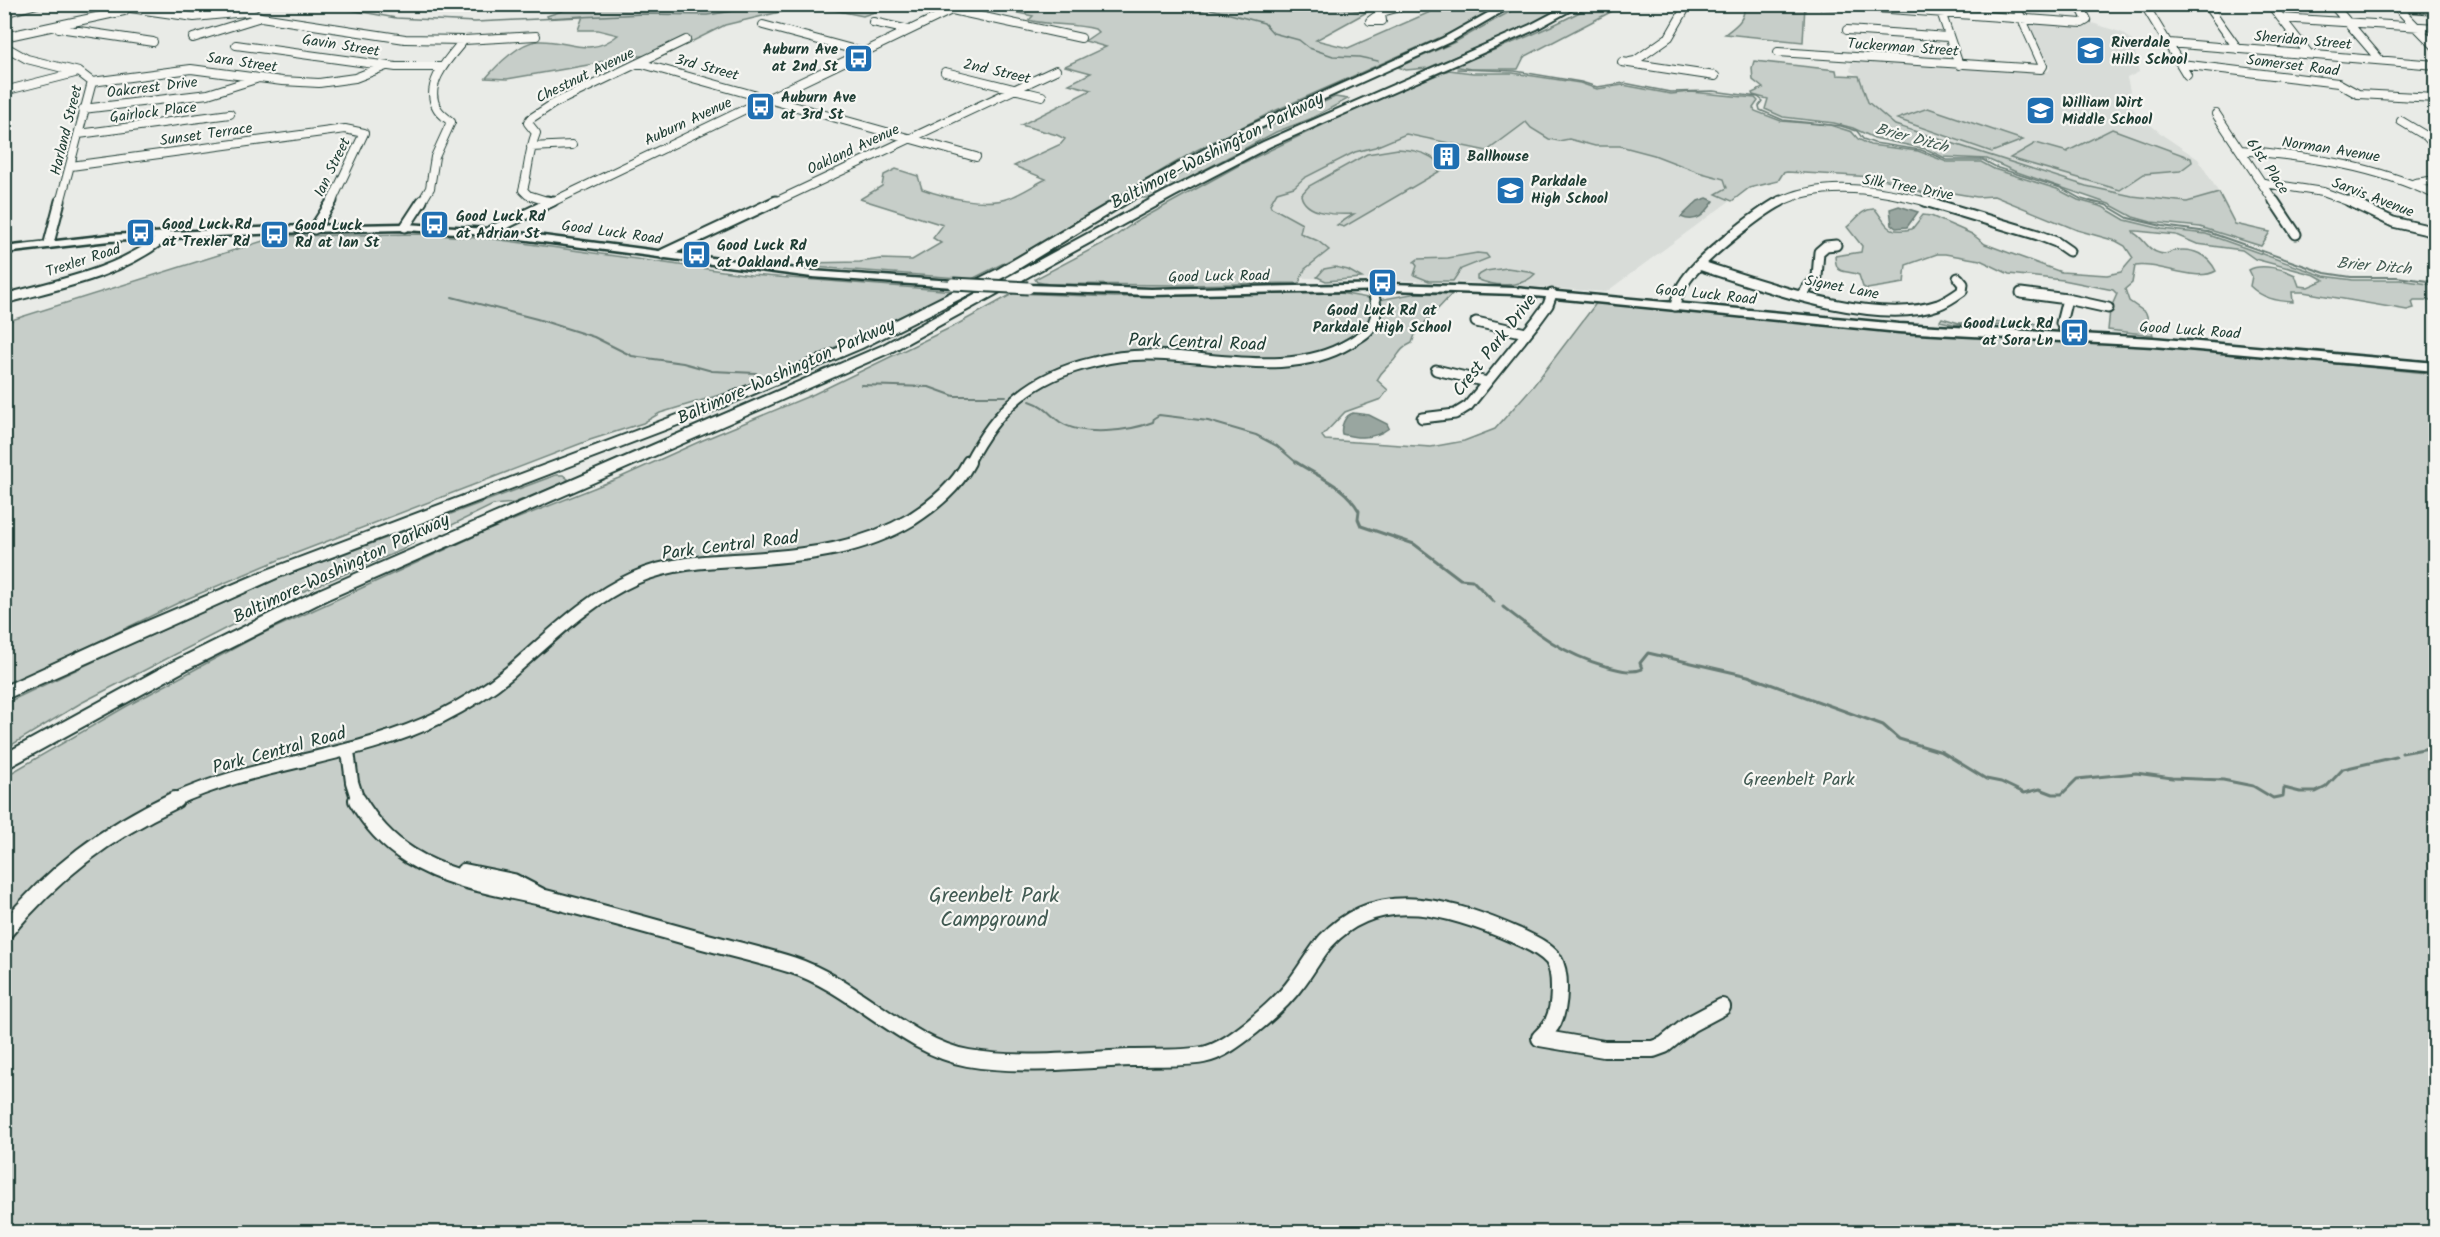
<svg xmlns="http://www.w3.org/2000/svg" width="2440" height="1237" font-family="Kalam,sans-serif">
  <rect width="100%" height="100%" fill="#e9ebe7"/>
  <filter id="ink" filterUnits="userSpaceOnUse"><feTurbulence type="fractalNoise" baseFrequency=".0167" numOctaves="2"/><feDisplacementMap in="SourceGraphic" scale="12" xChannelSelector="R" yChannelSelector="G"/><feConvolveMatrix kernelMatrix="1 2 1 2 8 2 1 2 1" color-interpolation-filters="sRGB"/></filter>
  <g filter="url(#ink)">
    <path fill="#d8dcd8" d="M 2027,20 L 2084,25 L 2092,23 L 2123,33 L 2133,42 L 2139,72 L 2127,78 L 2131,95 L 2125,98 L 2136,113 L 2164,136 L 2198,159 L 2219,193 L 2187,202 L 2133,196 L 2086,186 L 1895,125 L 1868,102 L 1859,76 L 1850,71 L 1852,60 L 2025,73 L 2049,71 L 2050,67 Z
      M 1457,94 L 1769,172 L 1606,292 L 1462,282 L 1268,277 L 1241,208 Z"/>
    <path fill="#c7cec9" stroke="#73867e" stroke-width="1.5" d="M 674,4 L 674,10 L 700,10 L 745,4 L 894,5 L 863,16 L 809,5 L 725,25 L 661,57 L 621,55 L 594,64 L 507,79 L 486,78 C 497,65 520,42 538,41 C 567,39 589,59 618,35 L 598,30 L 578,30 L 583,16 L 548,18 L 547,16 L 579,5 Z
      M 1028,4 L 1176,4 L 1203,10 L 1211,6 L 1205,5 L 1340,7 L 1367,12 L 1316,40 L 1348,48 L 1446,5 L 1502,5 L 1455,31 L 1270,113 L 1195,151 L 1016,257 L 972,279 L 800,266 L 804,263 L 860,262 L 880,259 L 912,260 L 941,243 L 933,238 L 943,225 L 860,199 L 882,186 L 884,175 L 896,169 L 918,176 L 922,189 C 944,197 986,207 1009,198 C 1021,194 1034,185 1046,179 L 1014,166 L 1061,144 L 1065,139 L 1057,135 L 1021,125 L 1091,90 L 1069,84 L 1091,73 L 1065,66 L 1106,47 L 1085,41 L 1098,32 L 1095,29 C 1072,23 1051,26 1029,20 L 1033,16 L 1002,10 L 1007,7 Z
      M 1522,5 L 1571,5 L 1542,20 L 1428,68 L 1406,70 L 1398,67 L 1455,42 Z
      M 1592,5 L 1624,5 L 1524,57 L 1518,69 L 1471,69 L 1453,66 C 1499,48 1549,30 1592,5 Z
      M 1744,5 L 1805,5 L 1803,42 L 1725,34 C 1736,26 1746,19 1744,5 Z
      M 1754,61 L 1836,70 L 1837,75 L 1859,76 L 1868,102 L 1895,125 L 2086,186 L 2132,196 L 2187,202 L 2219,193 L 2235,224 L 2270,232 L 2261,246 L 2200,227 L 2151,222 L 2133,217 L 2109,204 L 2014,171 L 1987,159 L 1943,157 L 1926,149 L 1874,138 L 1853,128 L 1834,123 L 1783,117 L 1765,109 L 1768,99 L 1753,95 L 1752,93 L 1763,88 L 1753,80 L 1752,68 Z
      M 1449,70 L 1473,73 L 1513,73 L 1580,83 L 1597,89 L 1623,85 L 1671,94 L 1691,92 L 1755,98 L 1758,101 L 1753,108 L 1755,111 L 1781,121 L 1830,125 L 1852,132 L 1858,139 L 1870,145 L 1918,151 L 1947,162 L 1981,162 L 1994,169 L 2057,189 L 2078,200 L 2103,207 L 2125,220 L 2162,229 L 2206,234 L 2324,276 L 2353,280 L 2400,280 L 2435,285 L 2436,300 L 2414,300 L 2412,302 L 2414,308 L 2407,310 L 2303,292 L 2292,292 L 2293,302 C 2276,301 2262,298 2250,286 L 2252,276 L 2249,270 C 2261,263 2284,269 2295,275 L 2299,286 L 2308,287 L 2324,280 L 2315,275 L 2255,259 L 2242,250 L 2197,244 L 2176,235 L 2137,231 L 2133,231 L 2134,233 C 2145,239 2147,250 2159,253 C 2165,255 2168,253 2173,251 C 2193,247 2208,255 2216,271 C 2195,283 2159,262 2135,266 L 2132,283 L 2125,289 L 2129,301 L 2146,313 L 2153,335 L 2108,330 L 2110,310 L 2117,294 L 2113,290 L 2063,280 L 2009,274 L 1980,260 L 1945,254 L 1937,254 L 1906,265 L 1904,283 L 1867,289 L 1863,287 L 1859,275 C 1843,269 1836,276 1835,256 L 1861,252 L 1862,246 L 1847,227 C 1856,220 1862,208 1875,209 C 1888,225 1886,234 1912,229 L 1923,215 L 1931,216 L 1972,234 L 1985,244 L 2061,272 L 2107,275 L 2121,272 L 2133,258 L 2125,246 L 2116,241 L 2077,230 L 1994,196 L 1977,197 L 1953,193 L 1923,193 L 1904,184 L 1874,177 L 1787,172 L 1783,173 L 1778,181 L 1749,188 L 1732,201 L 1716,194 L 1727,188 L 1724,179 L 1698,172 L 1654,155 L 1620,146 L 1595,146 L 1569,139 L 1559,141 L 1549,139 L 1531,128 L 1526,122 L 1487,151 L 1406,134 L 1375,147 L 1355,152 L 1304,178 L 1294,187 L 1277,192 L 1270,204 L 1271,207 L 1302,224 L 1300,233 L 1318,241 L 1329,250 L 1305,269 L 1299,283 L 1182,285 L 1049,284 L 1037,282 L 1035,279 L 1111,239 L 1134,223 L 1243,163 L 1377,99 Z
      M 1335,97 L 1348,99 L 1310,119 L 1276,132 L 1151,198 L 1140,198 L 1156,187 L 1249,135 Z
      M 1928,108 L 2023,140 L 1992,152 L 1897,119 Z
      M 2112,129 L 2191,158 L 2192,162 L 2180,171 L 2144,174 L 2120,190 L 2010,158 L 2036,143 L 2068,152 L 2068,151 Z
      M 1398,149 C 1410,150 1421,151 1431,157 C 1438,161 1440,165 1447,167 L 1344,227 L 1337,225 L 1354,214 C 1338,215 1305,215 1301,195 L 1309,186 L 1367,154 Z
      M 422,234 L 493,239 L 751,275 L 955,291 L 812,358 L 736,390 L 660,413 L 643,423 L 590,440 L 281,559 L 182,601 L 5,687 L 5,322 L 279,236 Z
      M 1477,253 L 1486,254 L 1489,258 L 1461,269 L 1453,281 L 1429,281 L 1414,275 L 1417,266 L 1414,262 L 1418,259 L 1448,258 Z
      M 1335,267 L 1348,270 L 1362,278 L 1326,281 L 1317,277 L 1324,269 Z
      M 1507,268 L 1528,271 L 1535,274 C 1522,288 1494,287 1477,279 L 1477,276 L 1486,271 Z
      M 1014,293 L 1115,297 L 1340,293 L 1379,300 L 1417,293 L 1452,294 L 1416,332 L 1412,343 C 1397,350 1400,356 1390,364 C 1384,370 1381,372 1377,380 L 1388,390 L 1381,399 L 1345,412 L 1322,436 L 1325,440 L 1431,447 L 1464,441 L 1495,429 L 1534,385 L 1597,302 L 1935,335 L 2180,348 L 2435,374 L 2435,1232 L 5,1232 L 4,777 L 127,706 L 257,636 L 486,531 L 619,478 L 703,440 L 814,394 L 956,325 Z
      M 1942,318 L 1959,323 L 2029,322 L 2046,327 L 1953,324 L 1940,321 Z
      M 556,475 L 563,475 L 568,479 L 564,483 L 514,503 L 493,505 L 450,526 L 429,529 L 419,534 L 412,544 L 402,550 L 271,605 L 81,703 L 5,749 L 5,704 L 12,700 L 118,650 L 284,576 Z"/>
    <path fill="#99a6a0" stroke="#687c75" stroke-width="1.5" d="M 1707,198 L 1714,201 C 1705,214 1697,224 1681,217 L 1698,201 Z
      M 1899,206 L 1918,212 L 1907,227 L 1896,228 L 1892,225 L 1890,209 Z
      M 1353,413 L 1369,415 L 1387,424 L 1389,428 C 1375,439 1359,439 1342,434 C 1340,427 1345,415 1353,413 Z"/>
    <g fill="none" stroke-linecap="round" stroke-linejoin="round">
      <path stroke="#687c75" stroke-width="1.5" d="M 317,4 L 396,18 L 475,22 L 643,14 L 707,15 L 779,4
        M 1192,4 L 1264,23 L 1273,33 L 1299,40 L 1309,48 L 1333,56 L 1359,57 L 1378,61
        M 1457,69 L 1515,71 L 1581,82 L 1597,87 L 1624,83 L 1670,92 L 1713,91 L 1758,97 L 1763,101 L 1759,106 L 1760,110 L 1783,120 L 1841,126 L 1857,131 L 1863,139 L 1874,143 L 1921,150 L 1947,160 L 1983,160 L 1998,168 L 2061,188 L 2081,199 L 2096,203"/>
      <path stroke="#687c75" stroke-width="2" d="M 2090,201 L 2106,205 L 2128,218 L 2162,226 L 2208,232 L 2325,273 L 2351,277 L 2397,277 L 2436,282
        M 452,297 L 537,319 L 594,337 L 632,356 L 683,363 L 712,371 L 756,373
        M 861,385 L 929,387 L 954,396 L 1006,396
        M 1030,401 C 1045,406 1049,414 1060,422 C 1082,437 1130,431 1153,422 L 1154,418 L 1159,415 L 1208,421 L 1256,435 L 1277,446 L 1298,464"/>
      <path stroke="#687c75" stroke-width="3" d="M 1296,462 C 1320,478 1344,485 1359,511 L 1358,519 L 1361,526 L 1414,544 L 1460,579 L 1472,580 L 1494,602
        M 1503,607 C 1538,634 1562,653 1605,666 C 1617,669 1630,674 1642,669 L 1640,663 L 1648,653 L 1748,676 L 1883,725 L 1899,739 L 1942,752 L 1986,779 L 2001,782 L 2024,793 L 2040,789 L 2053,794 L 2062,794 L 2077,779 L 2136,773 L 2172,778 L 2223,780 L 2253,786 L 2273,798 L 2283,796 L 2284,788 L 2300,792 L 2316,792 L 2326,787 L 2343,769 L 2396,757
        M 2402,753 L 2429,748 L 2436,743"/>
      <defs>
        <path id="minor-far3" d="M 102,4 L 194,17 L 246,12
          M 233,4 L 261,17 L 405,39 L 464,40 L 536,36
          M 470,4 L 507,7 L 544,4
          M 1821,4 L 2082,23 L 2087,20 L 2079,4
          M 2144,4 L 2187,75
          M 2206,4 L 2238,49
          M 2270,4 L 2309,54
          M 2332,4 L 2380,60
          M 2394,4 L 2436,47
          M 1939,6 L 1959,65
          M 2397,7 L 2436,10
          M 952,10 L 1081,38
          M 4,13 L 37,4
          M 1381,14 L 1382,21 L 1370,21 L 1382,12 L 1411,4
          M 2281,18 L 2436,28
          M 873,22 L 909,30
          M 763,25 L 863,52
          M 59,28 L 153,42
          M 1847,30 L 1948,37
          M 4,37 L 124,11
          M 193,38 L 261,17
          M 2169,43 L 2436,65
          M 236,45 L 396,67 L 442,67
          M 4,46 L 27,59 L 79,72 L 92,82 L 60,203
          M 1778,52 L 2041,69 L 2043,66 L 2015,4
          M 1622,62 L 1715,76
          M 1630,62 L 1635,61 L 1669,37 L 1688,4
          M 639,63 L 976,157
          M 2181,64 L 2338,83 L 2358,94 L 2436,98
          M 945,72 L 1042,96
          M 92,82 L 191,69 L 282,81 L 319,83 L 355,78 L 386,66
          M 4,91 L 75,73
          M 83,109 L 208,94 L 256,79
          M 2216,114 L 2275,203
          M 2401,121 L 2426,136 L 2436,147
          M 79,134 L 230,114
          M 531,147 L 572,145
          M 2241,150 C 2309,157 2374,165 2436,195
          M 71,166 L 345,129 L 364,133 L 331,203
          M 2264,183 L 2323,192 L 2353,203
          M 2415,183 L 2436,180
          M 550,202 L 528,195 L 523,190 C 529,169 528,153 536,133 L 528,123 L 530,119 L 553,104 L 686,40
          M 421,203 L 430,188 L 435,157 L 451,122 C 447,118 440,114 437,108 C 423,84 450,57 464,40
          M 550,203 L 964,4
          M 773,203 L 1056,70
          M 1778,203 C 1823,179 1884,190 1931,203"/>
        <path id="minor-far2" d="M 547,201 L 550,202
          M 1925,201 L 2038,235 L 2056,242 L 2069,251
          M 2274,201 L 2296,234
          M 2349,201 L 2393,222 L 2436,232
          M 405,227 L 422,201
          M 314,229 L 332,201
          M 489,232 L 553,201
          M 49,243 L 60,201
          M 663,254 L 776,201
          M 1699,265 C 1762,285 1874,327 1938,305 C 1946,302 1955,296 1962,291 L 1963,284 L 1958,278
          M 2021,293 L 2067,299 L 2108,308
          M 1801,295 L 1817,277 L 1819,252 L 1826,246 L 1836,245
          M 4,299 C 59,284 121,273 165,236
          M 2067,299 L 2061,323 L 2067,337
          M 1675,306 C 1677,297 1680,288 1686,280 C 1700,259 1758,213 1781,201
          M 1476,322 L 1526,333
          M 1436,370 L 1487,382
          M 1422,418 L 1455,414 L 1468,406 L 1537,320 L 1548,305 L 1552,294
          M 968,464 C 997,408 1032,376 1094,362 C 1112,357 1130,355 1148,355 C 1214,355 1290,379 1350,343 C 1358,338 1369,333 1373,323 C 1379,312 1374,298 1373,287"/>
        <path id="minor-far1" d="M 348,751 L 352,782 L 358,801
          M 172,801 C 257,761 355,759 440,717 C 464,705 487,691 509,673 C 549,639 586,600 635,578 C 671,562 712,561 751,559 C 808,555 862,549 912,519 C 935,504 956,487 969,462"/>
        <path id="minor" d="M 357,800 C 371,823 386,841 410,856 C 452,882 499,887 545,898 C 596,911 646,925 696,939 C 728,948 761,955 792,965 C 854,985 906,1047 968,1058 C 1021,1067 1078,1060 1131,1058 C 1154,1057 1180,1059 1203,1055 C 1220,1052 1238,1038 1252,1027 C 1268,1014 1285,999 1297,982 C 1307,969 1315,954 1326,941 C 1379,883 1455,909 1517,936 C 1529,942 1544,948 1553,959 C 1562,973 1560,1007 1553,1022 C 1550,1028 1545,1033 1540,1038
          M 464,872 L 513,882 L 540,896
          M 4,932 C 54,872 105,833 175,800
          M 1540,1038 L 1604,1049 L 1653,1049 L 1664,1045 L 1690,1024 L 1722,1007"/>
        <path id="major" d="M 405,224 L 489,229 L 812,271 L 953,281 L 959,284 L 953,287 L 812,277 L 489,235 L 405,230 L 302,232 L 109,241 L 4,253 L 4,247 L 109,235 L 302,226 Z
          M 1391,284 L 1515,288 L 1899,324 L 2153,338 L 2436,363 L 2436,371 L 2153,346 L 1899,332 L 1515,294 L 1391,290 L 1151,295 L 1028,291 L 1022,288 L 1028,285 L 1151,289 Z"/>
        <path id="highway" d="M 1504,4 L 1516,4 L 1450,42 L 1245,135 L 1155,186 L 1008,275 L 862,348 L 704,415 L 279,577 L 4,700 L 4,686 L 131,628 L 267,570 L 693,409 L 852,342 L 998,269 L 1147,181 L 1237,131 L 1443,38 Z
          M 1570,4 L 1582,4 L 1537,29 L 1271,146 L 1175,196 L 891,352 L 328,599 L 186,670 L 4,770 L 4,754 L 172,662 L 316,591 L 881,346 L 1166,191 L 1263,142 L 1530,25 Z"/>
      </defs>
      <use href="#minor-far3" stroke="#1f3d34" stroke-width="10"/>
      <use href="#minor-far2" stroke="#1f3d34" stroke-width="13"/>
      <use href="#minor-far1" stroke="#1f3d34" stroke-width="16"/>
      <use href="#minor" stroke="#1f3d34" stroke-width="20"/>
      <use href="#major" stroke="#1f3d34" stroke-width="5"/>
      <use href="#highway" stroke="#1f3d34" stroke-width="4"/>
      <use href="#minor-far3" stroke="#f6f6f2" stroke-width="8"/>
      <use href="#minor-far2" stroke="#f6f6f2" stroke-width="9"/>
      <use href="#minor-far1" stroke="#f6f6f2" stroke-width="12"/>
      <use href="#minor" stroke="#f6f6f2" stroke-width="16"/>
      <use href="#major" fill="#f6f6f2" fill-rule="evenodd"/>
      <use href="#highway" fill="#f6f6f2" fill-rule="evenodd"/>
      <defs>
        <path id="major-bridge" d="M 953,284 L 1028,288"/>
      </defs>
      <use href="#major-bridge" stroke="#1f3d34" stroke-width="15" stroke-linecap="butt"/>
      <use href="#major-bridge" stroke="#f6f6f2" stroke-width="11"/>
    </g>
  </g>
  <defs>
    <symbol id="school-square" viewBox="-11 -11 22 22"><rect x="-9" y="-9" width="18" height="18" rx="4" fill="#1f6fb2" stroke="#f6f6f2"/><path d="M0-5L7-2L0 1L-7-2ZM-4 1L0 2.5L4 1V4Q0 6-4 4Z" fill="#fff"/></symbol>
    <symbol id="bus-square" viewBox="-11 -11 22 22"><rect x="-9" y="-9" width="18" height="18" rx="4" fill="#1f6fb2" stroke="#f6f6f2"/><path d="M-5-6H5V4H4V6H2V4H-2V6H-4V4H-5ZM-3.5-4V0h7V-4ZM-3.5 1.2v1.5H-2V1.2ZM2 1.2v1.5H3.5V1.2Z" fill="#fff"/></symbol>
    <symbol id="building-square" viewBox="-11 -11 22 22"><rect x="-9" y="-9" width="18" height="18" rx="4" fill="#1f6fb2" stroke="#f6f6f2"/><path d="M-4-6H4V6H1V3H-1V6H-4ZM-2.5-4.3h1.7v1.8h-1.7ZM.8-4.3h1.7v1.8H.8ZM-2.5-1h1.7V.8h-1.7ZM.8-1h1.7V.8H.8Z" fill="#fff"/></symbol>
  </defs>
  <g fill-rule="evenodd">
    <use href="#school-square" x="2074" y="34" width="33" height="33"/>
    <use href="#bus-square" x="842" y="42" width="33" height="33"/>
    <use href="#bus-square" x="744" y="90" width="33" height="33"/>
    <use href="#school-square" x="2024" y="94" width="33" height="33"/>
    <use href="#building-square" x="1430" y="140" width="33" height="33"/>
    <use href="#school-square" x="1494" y="174" width="33" height="33"/>
    <use href="#bus-square" x="418" y="208" width="33" height="33"/>
    <use href="#bus-square" x="124" y="216" width="33" height="33"/>
    <use href="#bus-square" x="258" y="218" width="33" height="33"/>
    <use href="#bus-square" x="680" y="238" width="33" height="33"/>
    <use href="#bus-square" x="1366" y="266" width="33" height="33"/>
    <use href="#bus-square" x="2058" y="316" width="33" height="33"/>
  </g>
  <g text-anchor="middle" stroke-width="4.5" stroke-linejoin="round" paint-order="stroke">
    <g font-size="15" fill="#1f3d34" stroke="#f6f6f2">
      <text transform="translate(2303 40) rotate(5)" y="5">Sheridan Street</text>
      <text transform="translate(341 45) rotate(9)" y="5">Gavin Street</text>
      <text transform="translate(1903 47) rotate(4)" y="5">Tuckerman Street</text>
      <text transform="translate(242 62) rotate(8)" y="5">Sara Street</text>
      <text transform="translate(2293 65) rotate(7)" y="5">Somerset Road</text>
      <text transform="translate(707 67) rotate(15)" y="5">3rd Street</text>
      <text transform="translate(997 71) rotate(13)" y="5">2nd Street</text>
      <text transform="translate(585 75) rotate(-26)" y="5">Chestnut Avenue</text>
      <text transform="translate(152 87) rotate(-7)" y="5">Oakcrest Drive</text>
      <text transform="translate(153 112) rotate(-7)" y="5">Gairlock Place</text>
      <text transform="translate(688 121) rotate(-25)" y="5">Auburn Avenue</text>
      <text transform="translate(66 130) rotate(-76)" y="5">Harland Street</text>
      <text transform="translate(206 134) rotate(-8)" y="5">Sunset Terrace</text>
      <text transform="translate(853 149) rotate(-25)" y="5">Oakland Avenue</text>
      <text transform="translate(2331 149) rotate(9)" y="5">Norman Avenue</text>
      <text transform="translate(2268 166) rotate(56)" y="5">61st Place</text>
      <text transform="translate(332 167) rotate(-64)" y="5">Ian Street</text>
      <text transform="translate(1908 187) rotate(10)" y="5">Silk Tree Drive</text>
      <text transform="translate(2373 197) rotate(21)" y="5">Sarvis Avenue</text>
      <text transform="translate(612 232) rotate(8)" y="5">Good Luck Road</text>
      <text transform="translate(83 260) rotate(-18)" y="5">Trexler Road</text>
      <text transform="translate(1219 276) rotate(-1)" y="5">Good Luck Road</text>
      <text transform="translate(1842 287) rotate(11)" y="5">Signet Lane</text>
      <text transform="translate(1706 294) rotate(6)" y="5">Good Luck Road</text>
      <text transform="translate(2190 330) rotate(4)" y="5">Good Luck Road</text>
    </g>
    <g font-size="15" font-weight="bold" fill="#1f3d34" stroke="#f6f6f2" text-anchor="start">
      <text x="2111" y="47">Riverdale<tspan x="2111" dy="17">Hills School</tspan></text>
      <text x="838" y="54" text-anchor="end">Auburn Ave<tspan x="838" dy="17">at 2nd St</tspan></text>
      <text x="781" y="102">Auburn Ave<tspan x="781" dy="17">at 3rd St</tspan></text>
      <text x="2062" y="107">William Wirt<tspan x="2062" dy="17">Middle School</tspan></text>
      <text x="1467" y="161">Ballhouse</text>
      <text x="1531" y="186">Parkdale<tspan x="1531" dy="17">High School</tspan></text>
      <text x="456" y="221">Good Luck Rd<tspan x="456" dy="17">at Adrian St</tspan></text>
      <text x="162" y="229">Good Luck Rd<tspan x="162" dy="17">at Trexler Rd</tspan></text>
      <text x="295" y="230">Good Luck<tspan x="295" dy="17">Rd at Ian St</tspan></text>
      <text x="717" y="250">Good Luck Rd<tspan x="717" dy="17">at Oakland Ave</tspan></text>
      <text x="1382" y="315" text-anchor="middle">Good Luck Rd at<tspan x="1382" dy="17">Parkdale High School</tspan></text>
      <text x="2053" y="328" text-anchor="end">Good Luck Rd<tspan x="2053" dy="17">at Sora Ln</tspan></text>
    </g>
    <g font-size="16" font-style="italic" fill="#445c54" stroke="#f6f6f2">
      <text transform="translate(1912 137) rotate(15)" y="6">Brier Ditch</text>
      <text transform="translate(2374 265) rotate(5)" y="6">Brier Ditch</text>
    </g>
    <g font-size="18" fill="#1f3d34" stroke="#f6f6f2">
      <text transform="translate(1217 150) rotate(-27)" y="6">Baltimore-Washington Parkway</text>
      <text transform="translate(1197 342) rotate(2)" y="6">Park Central Road</text>
      <text transform="translate(1494 345) rotate(-52)" y="6">Crest Park Drive</text>
      <text transform="translate(786 371) rotate(-24)" y="6">Baltimore-Washington Parkway</text>
      <text transform="translate(730 545) rotate(-7)" y="6">Park Central Road</text>
      <text transform="translate(341 568) rotate(-25)" y="6">Baltimore-Washington Parkway</text>
      <text transform="translate(279 750) rotate(-15)" y="6">Park Central Road</text>
    </g>
    <g font-size="18" fill="#415a52" stroke="#f6f6f2">
      <text x="1799" y="785">Greenbelt Park</text>
    </g>
    <g font-size="21" fill="#415a52" stroke="#f6f6f2">
      <text x="994" y="902">Greenbelt Park<tspan x="994" dy="24">Campground</tspan></text>
    </g>
  </g>
  <rect width="2440" height="1237" fill="none" stroke="#f6f6f2" stroke-width="24"/>
  <rect x="12" y="12" width="2416" height="1213" fill="none" stroke="#1f3d34" stroke-width="2" filter="url(#ink)"/>
</svg>
